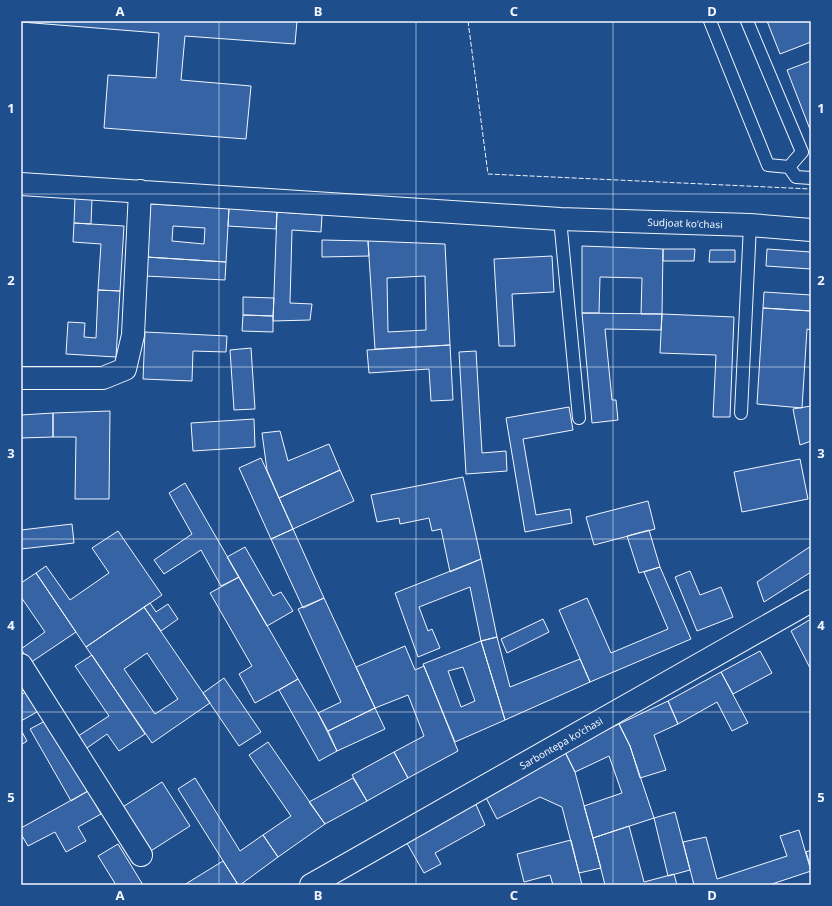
<svg xmlns="http://www.w3.org/2000/svg" width="832" height="906" font-family="'Noto Sans',sans-serif">
  <rect width="100%" height="100%" fill="#1f4e8c"/>
  <path fill="#3563a3" stroke="#f2f6ff" fill-rule="evenodd" d="M 21,21 L 297,21 L 295,44 L 185,36 L 181,80 L 251,86 L 246,139 L 104,128 L 108,75 L 156,78 L 159,33 L 21,22 Z
    M 767,21 L 811,21 L 811,42 L 780,54 Z
    M 811,61 L 811,132 L 787,70 Z
    M 75,197 L 92,198 L 91,224 L 74,223 Z
    M 149,204 L 229,208 L 226,262 L 146,257 ZM 173,226 L 205,228 L 204,244 L 172,241 Z
    M 229,208 L 277,212 L 276,229 L 228,226 Z
    M 277,212 L 322,215 L 321,232 L 292,230 L 290,303 L 312,304 L 310,320 L 273,321 Z
    M 74,223 L 124,226 L 120,291 L 98,290 L 101,244 L 73,242 Z
    M 322,240 L 368,241 L 369,256 L 322,257 Z
    M 368,241 L 445,244 L 450,345 L 375,349 ZM 425,276 L 426,330 L 388,332 L 387,278 Z
    M 582,246 L 663,249 L 662,314 L 641,314 L 642,278 L 600,277 L 599,313 L 582,313 Z
    M 663,249 L 695,249 L 694,261 L 663,261 Z
    M 767,249 L 811,252 L 811,269 L 766,266 Z
    M 710,250 L 735,250 L 735,262 L 709,262 Z
    M 552,256 L 554,292 L 512,294 L 515,346 L 499,346 L 494,259 Z
    M 146,257 L 226,262 L 225,280 L 145,276 Z
    M 98,290 L 120,291 L 116,357 L 66,354 L 68,322 L 85,323 L 84,337 L 96,338 Z
    M 764,292 L 811,295 L 811,311 L 763,308 Z
    M 243,297 L 274,298 L 273,316 L 243,315 Z
    M 763,308 L 811,311 L 811,330 L 807,329 L 802,408 L 757,404 Z
    M 582,313 L 662,314 L 661,330 L 605,329 L 612,400 L 616,400 L 618,420 L 592,423 Z
    M 662,314 L 734,317 L 730,417 L 713,417 L 716,355 L 660,353 Z
    M 243,315 L 273,316 L 273,332 L 242,331 Z
    M 145,332 L 227,336 L 226,352 L 193,351 L 192,381 L 143,379 Z
    M 450,345 L 453,400 L 431,401 L 429,369 L 369,373 L 367,350 Z
    M 251,348 L 255,409 L 234,410 L 230,350 Z
    M 476,351 L 482,453 L 506,451 L 507,471 L 466,474 L 459,352 Z
    M 811,406 L 811,441 L 800,445 L 793,409 Z
    M 569,407 L 573,430 L 523,439 L 536,515 L 570,509 L 572,523 L 525,532 L 506,418 Z
    M 110,411 L 109,499 L 75,499 L 76,437 L 53,437 L 53,413 Z
    M 53,413 L 53,437 L 21,438 L 21,415 Z
    M 254,419 L 255,447 L 193,451 L 191,423 Z
    M 280,431 L 288,461 L 329,444 L 340,470 L 279,498 L 267,470 L 262,433 Z
    M 261,458 L 293,529 L 271,539 L 239,468 Z
    M 800,459 L 808,499 L 742,512 L 734,472 Z
    M 340,470 L 354,501 L 293,529 L 279,498 Z
    M 463,477 L 481,559 L 450,572 L 441,529 L 432,531 L 429,518 L 400,524 L 399,518 L 377,522 L 371,495 Z
    M 185,483 L 239,577 L 221,586 L 201,550 L 164,574 L 154,560 L 192,534 L 169,493 Z
    M 648,501 L 655,529 L 594,545 L 586,517 Z
    M 72,524 L 74,543 L 21,549 L 21,530 Z
    M 293,529 L 324,598 L 303,608 L 271,539 Z
    M 649,530 L 660,567 L 639,573 L 627,536 Z
    M 118,531 L 162,595 L 86,647 L 36,573 L 46,566 L 70,600 L 109,573 L 92,548 Z
    M 811,546 L 811,572 L 764,602 L 757,582 Z
    M 245,547 L 273,596 L 281,592 L 293,611 L 267,626 L 227,557 Z
    M 481,559 L 497,637 L 481,641 L 470,587 L 419,607 L 428,631 L 432,629 L 440,648 L 418,657 L 395,593 Z
    M 660,567 L 691,639 L 590,682 L 559,610 L 587,598 L 611,653 L 668,629 L 644,572 Z
    M 690,571 L 700,595 L 721,587 L 733,617 L 697,631 L 675,577 Z
    M 36,573 L 76,632 L 30,663 L 21,649 L 45,632 L 21,597 L 21,583 Z
    M 239,577 L 298,679 L 255,703 L 239,674 L 252,666 L 210,593 Z
    M 324,598 L 375,708 L 328,731 L 318,713 L 341,702 L 298,609 Z
    M 150,603 L 156,612 L 168,604 L 178,619 L 161,631 L 144,607 Z
    M 144,607 L 210,703 L 152,743 L 86,647 ZM 147,653 L 178,699 L 155,714 L 124,669 Z
    M 543,619 L 549,632 L 507,653 L 501,639 Z
    M 811,619 L 811,670 L 791,631 Z
    M 497,637 L 510,687 L 580,659 L 590,682 L 505,720 L 481,641 Z
    M 481,641 L 505,720 L 455,742 L 423,664 ZM 463,667 L 475,701 L 461,707 L 448,671 Z
    M 405,646 L 415,670 L 424,666 L 458,751 L 408,778 L 394,752 L 424,736 L 408,695 L 375,708 L 356,667 Z
    M 760,651 L 772,673 L 733,694 L 721,672 Z
    M 92,655 L 145,734 L 119,751 L 107,734 L 84,750 L 75,738 L 109,716 L 75,666 Z
    M 721,672 L 748,723 L 732,731 L 717,702 L 678,724 L 668,701 Z
    M 224,678 L 261,732 L 239,746 L 203,693 Z
    M 298,679 L 318,713 L 337,751 L 319,761 L 279,690 Z
    M 30,689 L 42,709 L 21,721 L 21,695 Z
    M 668,701 L 678,724 L 654,735 L 666,770 L 640,778 L 630,746 L 619,724 Z
    M 375,708 L 385,729 L 337,751 L 328,731 Z
    M 47,720 L 88,791 L 71,801 L 30,729 Z
    M 619,724 L 630,746 L 654,818 L 593,838 L 584,806 L 622,793 L 609,756 L 575,772 L 564,750 Z
    M 21,730 L 27,741 L 21,745 Z
    M 268,742 L 325,824 L 278,857 L 263,835 L 291,816 L 249,755 Z
    M 564,750 L 575,772 L 601,868 L 579,873 L 562,807 L 540,797 L 497,819 L 483,792 Z
    M 394,752 L 408,778 L 367,801 L 352,775 Z
    M 195,778 L 240,851 L 263,835 L 278,857 L 240,885 L 237,883 L 178,789 Z
    M 353,778 L 367,801 L 325,824 L 309,802 Z
    M 162,782 L 190,826 L 146,854 L 118,810 Z
    M 88,791 L 101,814 L 78,827 L 86,841 L 66,852 L 55,832 L 28,846 L 21,834 L 21,828 Z
    M 474,800 L 485,825 L 435,853 L 441,864 L 424,873 L 404,838 Z
    M 675,812 L 690,870 L 668,876 L 654,818 Z
    M 629,826 L 644,882 L 674,874 L 677,885 L 605,885 L 593,838 Z
    M 799,830 L 811,871 L 769,885 L 694,885 L 683,842 L 706,837 L 717,879 L 787,856 L 780,836 Z
    M 571,840 L 582,885 L 553,885 L 550,875 L 524,882 L 517,854 Z
    M 118,844 L 143,885 L 116,885 L 98,856 Z
    M 811,850 L 811,868 L 806,852 Z
    M 223,861 L 237,883 L 234,885 L 184,885 Z"/>
  <g fill="none" stroke-linecap="round" stroke-linejoin="round">
    <defs>
      <path id="lane" d="M 710,21 L 768,165 L 789,167 L 796,177 L 811,178
        M 747,21 L 802,152 L 789,167
        M 560,219 L 579,418
        M 741,413 L 750,225"/>
      <path id="street" d="M 21,184 L 560,219 L 750,225 L 811,230
        M 21,378 L 103,378 L 125,369 L 133,335 L 140,191
        M 21,665 L 141,855"/>
      <path id="secondary" d="M 311,885 L 811,601"/>
    </defs>
    <use href="#lane" stroke="#f2f6ff" stroke-width="14"/>
    <use href="#street" stroke="#f2f6ff" stroke-width="24"/>
    <use href="#secondary" stroke="#f2f6ff" stroke-width="24"/>
    <use href="#lane" stroke="#1f4e8c" stroke-width="12"/>
    <use href="#street" stroke="#1f4e8c" stroke-width="22"/>
    <use href="#secondary" stroke="#1f4e8c" stroke-width="22"/>
    <path stroke="#f2f6ff" stroke-width="1" stroke-dasharray="5 2" stroke-linecap="butt" d="M 468,21 L 488,174 L 811,189"/>
  </g>
  <path fill="none" stroke="#f2f6ff" stroke-width="1" stroke-opacity="0.55" d="M 219,21 L 219,885M 416,21 L 416,885M 613,21 L 613,885M 21,194 L 811,194M 21,367 L 811,367M 21,539 L 811,539M 21,712 L 811,712"/>
  <g text-anchor="middle" stroke-width="3" stroke-linejoin="round" paint-order="stroke">
    <g font-size="10" fill="#f2f6ff" stroke="#1f4e8c">
      <text transform="translate(685 223) rotate(2)" y="4">Sudjoat koʻchasi</text>
      <text transform="translate(561 743) rotate(-30)" y="4">Sarbontepa ko'chasi</text>
    </g>
  </g>
  <rect width="832" height="906" fill="none" stroke="#1f4e8c" stroke-width="44"/>
  <rect x="22" y="22" width="788" height="862" fill="none" stroke="#f2f6ff" stroke-width="1.5"/>
  <g font-size="13" text-anchor="middle" font-weight="bold" fill="#f2f6ff">
    <text x="120" y="16">A</text>
    <text x="318" y="16">B</text>
    <text x="514" y="16">C</text>
    <text x="712" y="16">D</text>
    <text x="11" y="113">1</text>
    <text x="821" y="113">1</text>
    <text x="11" y="285">2</text>
    <text x="821" y="285">2</text>
    <text x="11" y="458">3</text>
    <text x="821" y="458">3</text>
    <text x="11" y="630">4</text>
    <text x="821" y="630">4</text>
    <text x="11" y="802">5</text>
    <text x="821" y="802">5</text>
    <text x="120" y="900">A</text>
    <text x="318" y="900">B</text>
    <text x="514" y="900">C</text>
    <text x="712" y="900">D</text>
  </g>
</svg>
